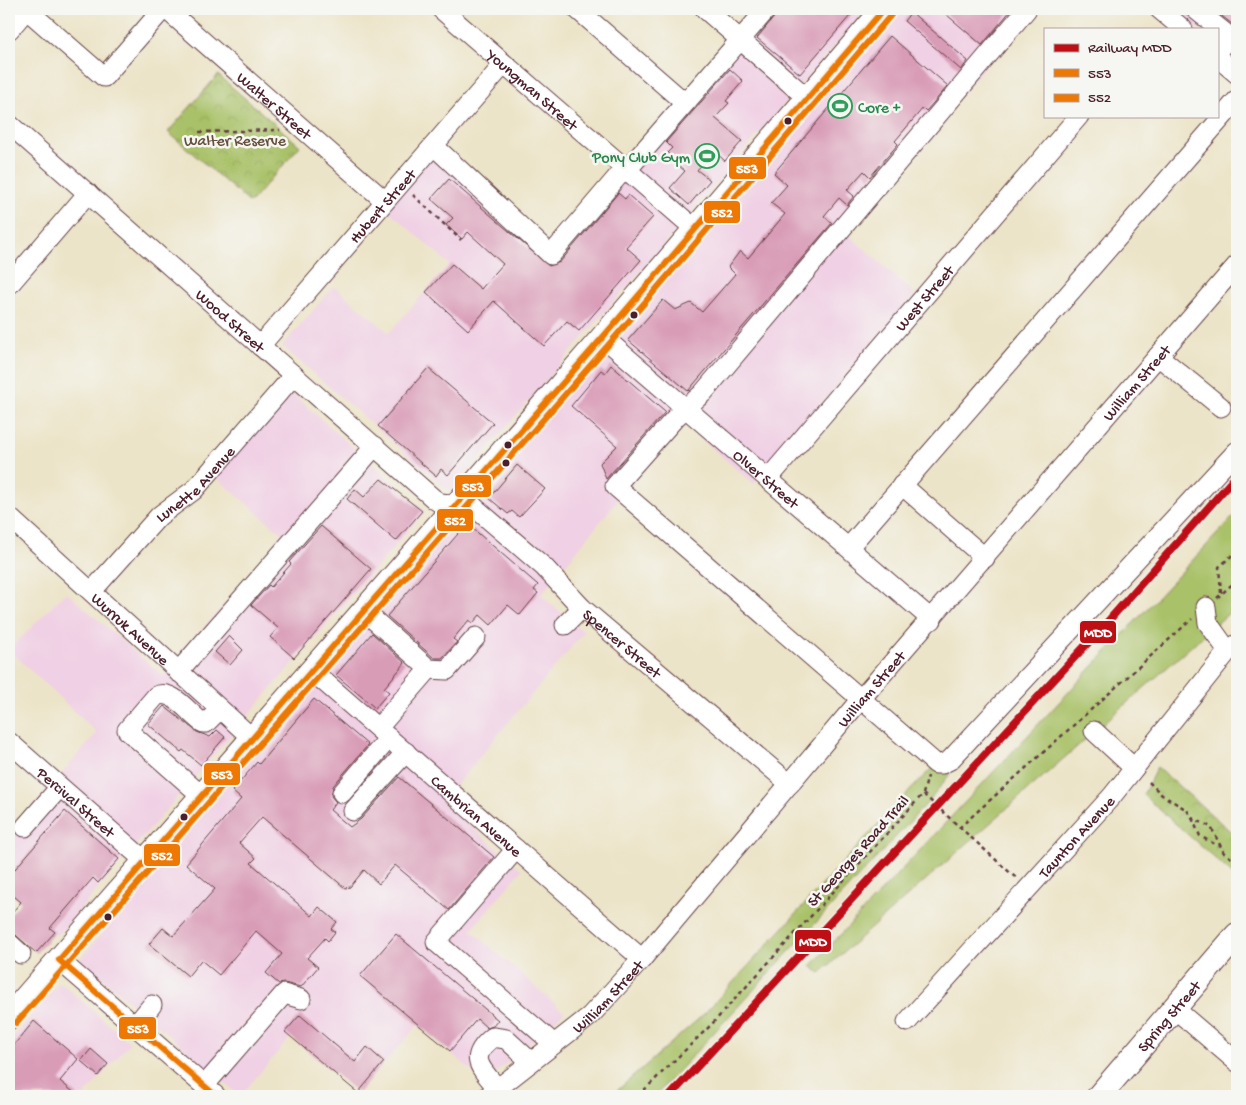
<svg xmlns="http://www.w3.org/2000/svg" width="1246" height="1105" font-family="'Gochi Hand',sans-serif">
  <defs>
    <pattern id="park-crowns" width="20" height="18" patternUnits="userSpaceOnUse" patternTransform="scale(1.25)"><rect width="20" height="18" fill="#a9c167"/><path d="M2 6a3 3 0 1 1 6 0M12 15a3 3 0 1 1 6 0" fill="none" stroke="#93a55a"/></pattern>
  </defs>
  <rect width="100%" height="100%" fill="#f6f6f2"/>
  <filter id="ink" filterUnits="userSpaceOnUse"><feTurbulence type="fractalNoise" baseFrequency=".02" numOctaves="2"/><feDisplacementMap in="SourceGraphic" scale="10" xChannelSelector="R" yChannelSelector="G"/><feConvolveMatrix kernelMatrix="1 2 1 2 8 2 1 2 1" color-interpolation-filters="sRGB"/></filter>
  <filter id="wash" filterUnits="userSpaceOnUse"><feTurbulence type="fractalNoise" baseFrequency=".0096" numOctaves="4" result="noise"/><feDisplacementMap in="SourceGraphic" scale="20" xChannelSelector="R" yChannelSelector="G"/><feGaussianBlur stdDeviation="1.12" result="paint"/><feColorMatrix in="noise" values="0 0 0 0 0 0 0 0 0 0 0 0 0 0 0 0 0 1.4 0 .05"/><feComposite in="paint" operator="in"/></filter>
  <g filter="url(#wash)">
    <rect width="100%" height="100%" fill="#ece4c8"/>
    <path fill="#f0d0e4" d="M 758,9 L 866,9 L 450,492 L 282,346 L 334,286 L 389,333 L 449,264 L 388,210 L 434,152 L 548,254 Z
      M 898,9 L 1032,9 L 847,233 L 915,294 L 754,484 L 681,422 L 541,595 L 584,632 L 442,802 L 522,870 L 471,930 L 564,1012 L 485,1082 L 418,1025 L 358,1093 L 291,1037 L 240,1096 L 80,959 L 310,688 L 603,353 Z
      M 1173,9 L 1237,9 L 1237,62 L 1217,46 L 1217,29 L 1197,29 Z
      M 287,389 L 425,511 L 57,936 L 9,892 L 9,834 L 97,733 L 9,650 L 66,592 L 163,676 L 284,535 L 212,474 Z
      M 60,982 L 130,1043 L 84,1096 L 9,1096 L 9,1041 Z"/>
    <path fill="#a9c167" stroke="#7a7049" d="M 1237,513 L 1237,606 L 820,973 L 811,966 Z
      M 948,759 L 950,774 L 930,800 L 655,1096 L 611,1096 L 704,1014 L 892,809 L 939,761 Z"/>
    <path fill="url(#park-crowns)" stroke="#7a7049" d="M 218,75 L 300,146 L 250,203 L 168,132 Z
      M 1157,767 L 1237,837 L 1237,878 L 1143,795 Z"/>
    <g id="blocks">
      <path fill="#d99cb7" d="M 778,9 L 856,9 L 800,74 L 757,38 L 775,16 Z
        M 940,9 L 1012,9 L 982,45 Z
        M 1213,9 L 1237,9 L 1237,28 Z
        M 911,12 L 968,61 L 961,70 L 904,21 Z
        M 890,36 L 948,86 L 926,111 L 923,108 L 895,141 L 898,144 L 870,177 L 864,171 L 847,190 L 854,196 L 847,205 L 839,198 L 824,216 L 832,223 L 688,391 L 628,340 L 663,300 L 675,310 L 691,303 L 702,312 L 735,274 L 728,267 L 740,251 L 748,258 L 785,214 L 771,203 L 787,185 L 774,173 Z
        M 730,69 L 743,81 L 726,101 L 729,103 L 715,118 L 742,141 L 725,161 L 714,151 L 697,170 L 710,180 L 689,205 L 670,188 L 685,171 L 668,157 L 670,155 L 667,153 L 672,148 L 666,142 Z
        M 449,179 L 549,266 L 560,262 L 618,193 L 625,199 L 628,195 L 653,217 L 626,247 L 641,260 L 579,331 L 567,321 L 544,346 L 494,301 L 468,330 L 426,292 L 452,264 L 481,289 L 503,264 L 468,232 L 462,239 L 446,225 L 453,218 L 431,199 Z
        M 611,365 L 665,412 L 606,479 L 600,463 L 617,446 L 571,406 L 601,370 L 605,373 Z
        M 428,368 L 493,423 L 448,475 L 441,469 L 436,476 L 378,426 Z
        M 517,465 L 545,489 L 519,517 L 512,511 L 508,514 L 489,498 Z
        M 381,479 L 422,511 L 396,541 L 347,499 L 355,489 L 364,497 Z
        M 321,526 L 371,569 L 294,658 L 270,637 L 278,628 L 251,605 L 269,585 L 271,587 L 291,564 L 289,562 Z
        M 464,527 L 471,527 L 538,585 L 534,590 L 538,593 L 520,615 L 508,605 L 491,625 L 480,615 L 473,623 L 469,620 L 453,639 L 457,642 L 442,658 L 434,658 L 387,616 Z
        M 372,633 L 405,663 L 384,688 L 389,692 L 375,708 L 336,675 Z
        M 229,636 L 243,650 L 230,665 L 215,652 Z
        M 314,699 L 368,745 L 333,786 L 331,796 L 336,802 L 330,810 L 350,827 L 361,819 L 399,777 L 494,857 L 449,910 L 395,865 L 379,884 L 364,870 L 350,887 L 345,888 L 262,817 L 239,843 L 256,858 L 251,863 L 312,916 L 319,907 L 337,922 L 331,929 L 335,932 L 328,941 L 325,938 L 307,958 L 318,967 L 301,987 L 284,983 L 279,984 L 266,973 L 282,954 L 256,931 L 219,975 L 201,960 L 188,976 L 149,944 L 163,928 L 173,936 L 215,889 L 186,864 L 241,799 L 232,791 L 257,762 L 259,764 Z
        M 164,706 L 197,732 L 210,737 L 217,730 L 225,737 L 201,765 L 183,750 L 181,752 L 148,724 Z
        M 65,811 L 119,859 L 98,883 L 93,878 L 50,928 L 55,932 L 36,953 L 9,929 L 9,916 L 21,902 L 9,892 L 9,876 Z
        M 396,934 L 498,1020 L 493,1026 L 487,1028 L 477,1019 L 450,1051 L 360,976 Z
        M 300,1015 L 355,1062 L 367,1047 L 384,1062 L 358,1093 L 285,1032 Z
        M 34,1021 L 78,1059 L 60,1081 L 78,1096 L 9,1096 L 9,1051 Z
        M 91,1049 L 108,1064 L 98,1076 L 81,1061 Z"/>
    </g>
  </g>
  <g filter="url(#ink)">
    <use href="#blocks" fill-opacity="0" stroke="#623d43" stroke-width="1"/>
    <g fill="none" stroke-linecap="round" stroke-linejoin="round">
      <defs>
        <g id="minor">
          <path d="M 26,9 L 104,77 L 163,9"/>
          <path id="s1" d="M 166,9 L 385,201"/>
          <path id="s2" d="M 441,9 L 695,229"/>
          <path d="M 577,9 L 685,103"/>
          <path d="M 705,9 L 807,98"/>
          <path d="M 1027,9 L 703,393 L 676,417 L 615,486 L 936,764 L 942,764 L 950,760 L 1237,451"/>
          <path d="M 1159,9 L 1183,29"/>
          <path d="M 1195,9 L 1230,37 L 1217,51"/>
          <path d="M 9,30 L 27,9"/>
          <path d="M 1217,57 L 1237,74"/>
          <path id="s3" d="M 9,124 L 434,499 L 440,503 L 473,506 L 544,567 L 582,608 L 790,784"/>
          <path d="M 434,146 L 551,255 L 625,168"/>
          <path d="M 627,170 L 767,9"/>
          <path d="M 9,285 L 88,193"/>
          <path id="s4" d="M 603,337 L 932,620"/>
          <path id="s5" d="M 260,346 L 504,64"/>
          <path d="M 1158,356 L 1221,407"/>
          <path id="s6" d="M 768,479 L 1079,116"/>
          <path d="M 902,485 L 985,558"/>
          <path id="s7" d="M 9,517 L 252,738"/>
          <path d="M 849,547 L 1237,100"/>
          <path id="s8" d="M 92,591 L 159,516 L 194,490 L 294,375"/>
          <path d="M 1206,607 L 1208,623 L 1228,651"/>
          <path d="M 364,611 L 429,669 L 447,670 L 476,637"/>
          <path d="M 565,625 L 582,608"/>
          <path id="s9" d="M 312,671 L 642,959"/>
          <path d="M 178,672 L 375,446"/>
          <path d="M 378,728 L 429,669"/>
          <path d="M 1094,731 L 1134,768"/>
          <path id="s10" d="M 9,742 L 145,861"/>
          <path d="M 342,793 L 389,738"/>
          <path d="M 202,796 L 127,730 L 156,696 C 173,688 190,715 203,723 L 206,723 L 219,710"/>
          <path d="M 353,811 L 406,752"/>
          <path d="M 25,827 L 60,787"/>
          <path d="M 516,849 L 436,942 L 554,1044"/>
          <path d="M 9,943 L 21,954"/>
          <path d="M 59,960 L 216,1096"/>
          <path d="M 1175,1009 L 1237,1062"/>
          <path id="s11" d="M 907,1022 L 1112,796 L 1228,651 L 1237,644"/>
          <path d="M 135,1026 L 152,1005"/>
          <path d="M 204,1086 L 284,994 L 301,999"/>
          <path d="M 498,1089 C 480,1067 467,1058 493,1037 L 506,1039 L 531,1062"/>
          <path id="s12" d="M 488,1096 L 590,1016 L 642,959 L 860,700 L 1237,265"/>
        </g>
        <g id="major">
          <path d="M 9,1017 L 603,337 L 884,9"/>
          <path id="s13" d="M 1099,1096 L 1237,935"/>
        </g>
      </defs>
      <use href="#minor" stroke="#623d43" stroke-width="21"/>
      <use href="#major" stroke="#623d43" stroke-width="26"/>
      <path stroke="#623d43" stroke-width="2.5" stroke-dasharray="4 4" stroke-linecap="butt" d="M 199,132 L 280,130
        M 413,195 L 461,240
        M 1221,593 L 1219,567 L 1237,551
        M 1217,598 L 1237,580
        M 1149,782 L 1162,795 L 1187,810 L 1192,818 L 1211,827 L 1224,853 L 1237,862
        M 923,794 L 928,776
        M 1192,818 L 1200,836 L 1218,846
        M 959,828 L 1192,619
        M 638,1096 L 712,1024 L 923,794 L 1016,878"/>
      <use href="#minor" stroke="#fff" stroke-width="19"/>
      <use href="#major" stroke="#fff" stroke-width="24"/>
      <defs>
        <path id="bus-1" d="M 59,960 L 603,337 L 884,9
          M 59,960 L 216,1096"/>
        <path id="bus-2" d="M 16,1023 L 610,343 L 891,15"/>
      </defs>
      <use href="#bus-1" stroke="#f6f6f2" stroke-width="10"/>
      <use href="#bus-2" stroke="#f6f6f2" stroke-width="10"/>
      <use href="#bus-1" stroke="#ed7804" stroke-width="6"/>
      <use href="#bus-2" stroke="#ed7804" stroke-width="6"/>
      <defs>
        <path id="rail-1" d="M 670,1096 L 1110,619 L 1237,475"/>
      </defs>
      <use href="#rail-1" stroke="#f6f6f2" stroke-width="11"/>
      <use href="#rail-1" stroke="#be1014" stroke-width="8"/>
    </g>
  </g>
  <defs>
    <symbol id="stadium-ring" viewBox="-11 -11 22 22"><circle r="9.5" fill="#f6f6f2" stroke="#2e9e5b" stroke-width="1.5"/><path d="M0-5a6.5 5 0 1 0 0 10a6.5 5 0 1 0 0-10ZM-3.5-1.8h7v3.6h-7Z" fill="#2e9e5b"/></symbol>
  </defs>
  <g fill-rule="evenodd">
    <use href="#stadium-ring" x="826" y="92" width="28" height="28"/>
    <use href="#stadium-ring" x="693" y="142" width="28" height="28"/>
  </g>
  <g fill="#4a1f2b" stroke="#f6f6f2" stroke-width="2">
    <circle cx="788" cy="121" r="4.5"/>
    <circle cx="634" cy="315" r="4.5"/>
    <circle cx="508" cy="445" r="4.5"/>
    <circle cx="506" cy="463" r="4.5"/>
    <circle cx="184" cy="817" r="4.5"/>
    <circle cx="108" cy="917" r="4.5"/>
  </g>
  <g text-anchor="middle" stroke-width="5" stroke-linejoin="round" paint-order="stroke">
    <g font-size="16" fill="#4a1f2b" stroke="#f6f6f2">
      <text dy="6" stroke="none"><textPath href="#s2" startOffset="122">Youngman Street</textPath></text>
      <text dy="6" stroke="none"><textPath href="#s1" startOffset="145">Walter Street</textPath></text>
      <text dy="6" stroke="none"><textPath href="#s5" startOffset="186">Hubert Street</textPath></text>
      <text dy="6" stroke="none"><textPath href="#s6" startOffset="239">West Street</textPath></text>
      <text dy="6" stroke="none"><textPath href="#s3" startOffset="296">Wood Street</textPath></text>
      <text dy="6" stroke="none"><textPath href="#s12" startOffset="966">William Street</textPath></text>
      <text dy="6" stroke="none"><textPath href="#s4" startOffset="216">Olver Street</textPath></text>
      <text dy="6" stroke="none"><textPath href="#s8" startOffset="149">Lunette Avenue</textPath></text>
      <text dy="6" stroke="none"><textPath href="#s7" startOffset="165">Wurruk Avenue</textPath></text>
      <text dy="6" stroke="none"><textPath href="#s3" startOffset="810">Spencer Street</textPath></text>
      <text dy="6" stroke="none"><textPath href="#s12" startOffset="561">William Street</textPath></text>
      <text dy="6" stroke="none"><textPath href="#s10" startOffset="90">Percival Street</textPath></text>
      <text dy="6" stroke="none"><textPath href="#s9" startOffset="219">Cambrian Avenue</textPath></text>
      <text dy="6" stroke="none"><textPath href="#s11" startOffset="251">Taunton Avenue</textPath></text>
      <text transform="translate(857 850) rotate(-48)" y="6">St Georges Road Trail</text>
      <text dy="6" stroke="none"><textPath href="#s12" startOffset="156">William Street</textPath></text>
      <text dy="6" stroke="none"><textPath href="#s13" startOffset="106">Spring Street</textPath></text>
    </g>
    <g font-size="16" fill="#27864d" stroke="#f6f6f2" text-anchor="start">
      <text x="858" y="112">Core +</text>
      <text x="690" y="162" text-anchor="end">Pony Club Gym</text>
    </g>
    <g font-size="16" fill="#66503d" stroke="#f6f6f2">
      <text x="235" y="145">Walter Reserve</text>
    </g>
  </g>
  <g stroke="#f6f6f2" stroke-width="2">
    <rect x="728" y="156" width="39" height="24" rx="5" fill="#ed7804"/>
    <rect x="703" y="200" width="38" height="24" rx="5" fill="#ed7804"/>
    <rect x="454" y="474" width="38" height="24" rx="5" fill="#ed7804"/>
    <rect x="436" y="508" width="38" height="24" rx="5" fill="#ed7804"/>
    <rect x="1079" y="620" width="38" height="24" rx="5" fill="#be1014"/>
    <rect x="203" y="762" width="38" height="24" rx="5" fill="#ed7804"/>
    <rect x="143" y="843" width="38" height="24" rx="5" fill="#ed7804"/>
    <rect x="794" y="929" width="38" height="24" rx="5" fill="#be1014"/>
    <rect x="118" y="1016" width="39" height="24" rx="5" fill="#ed7804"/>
  </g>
  <g font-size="14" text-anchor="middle" font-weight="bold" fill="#fff">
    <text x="747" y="173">553</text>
    <text x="722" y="217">552</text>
    <text x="473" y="491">553</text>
    <text x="455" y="525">552</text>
    <text x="1098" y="637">MDD</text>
    <text x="222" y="779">553</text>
    <text x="162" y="860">552</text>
    <text x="813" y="946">MDD</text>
    <text x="138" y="1033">553</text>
  </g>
  <rect width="1246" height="1105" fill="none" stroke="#f6f6f2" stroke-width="30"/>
  <rect x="1044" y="28" width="175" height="90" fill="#f6f6f2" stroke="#b1a0a2"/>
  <rect x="1054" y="44" width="25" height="8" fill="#be1014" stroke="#b1a0a2"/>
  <text x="1088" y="52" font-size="15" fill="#4a1f2b">Railway MDD</text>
  <rect x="1054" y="69" width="25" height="8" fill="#ed7804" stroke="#b1a0a2"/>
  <text x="1088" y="78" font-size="15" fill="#4a1f2b">553</text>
  <rect x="1054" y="94" width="25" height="8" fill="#ed7804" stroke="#b1a0a2"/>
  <text x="1088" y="102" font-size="15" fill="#4a1f2b">552</text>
</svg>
